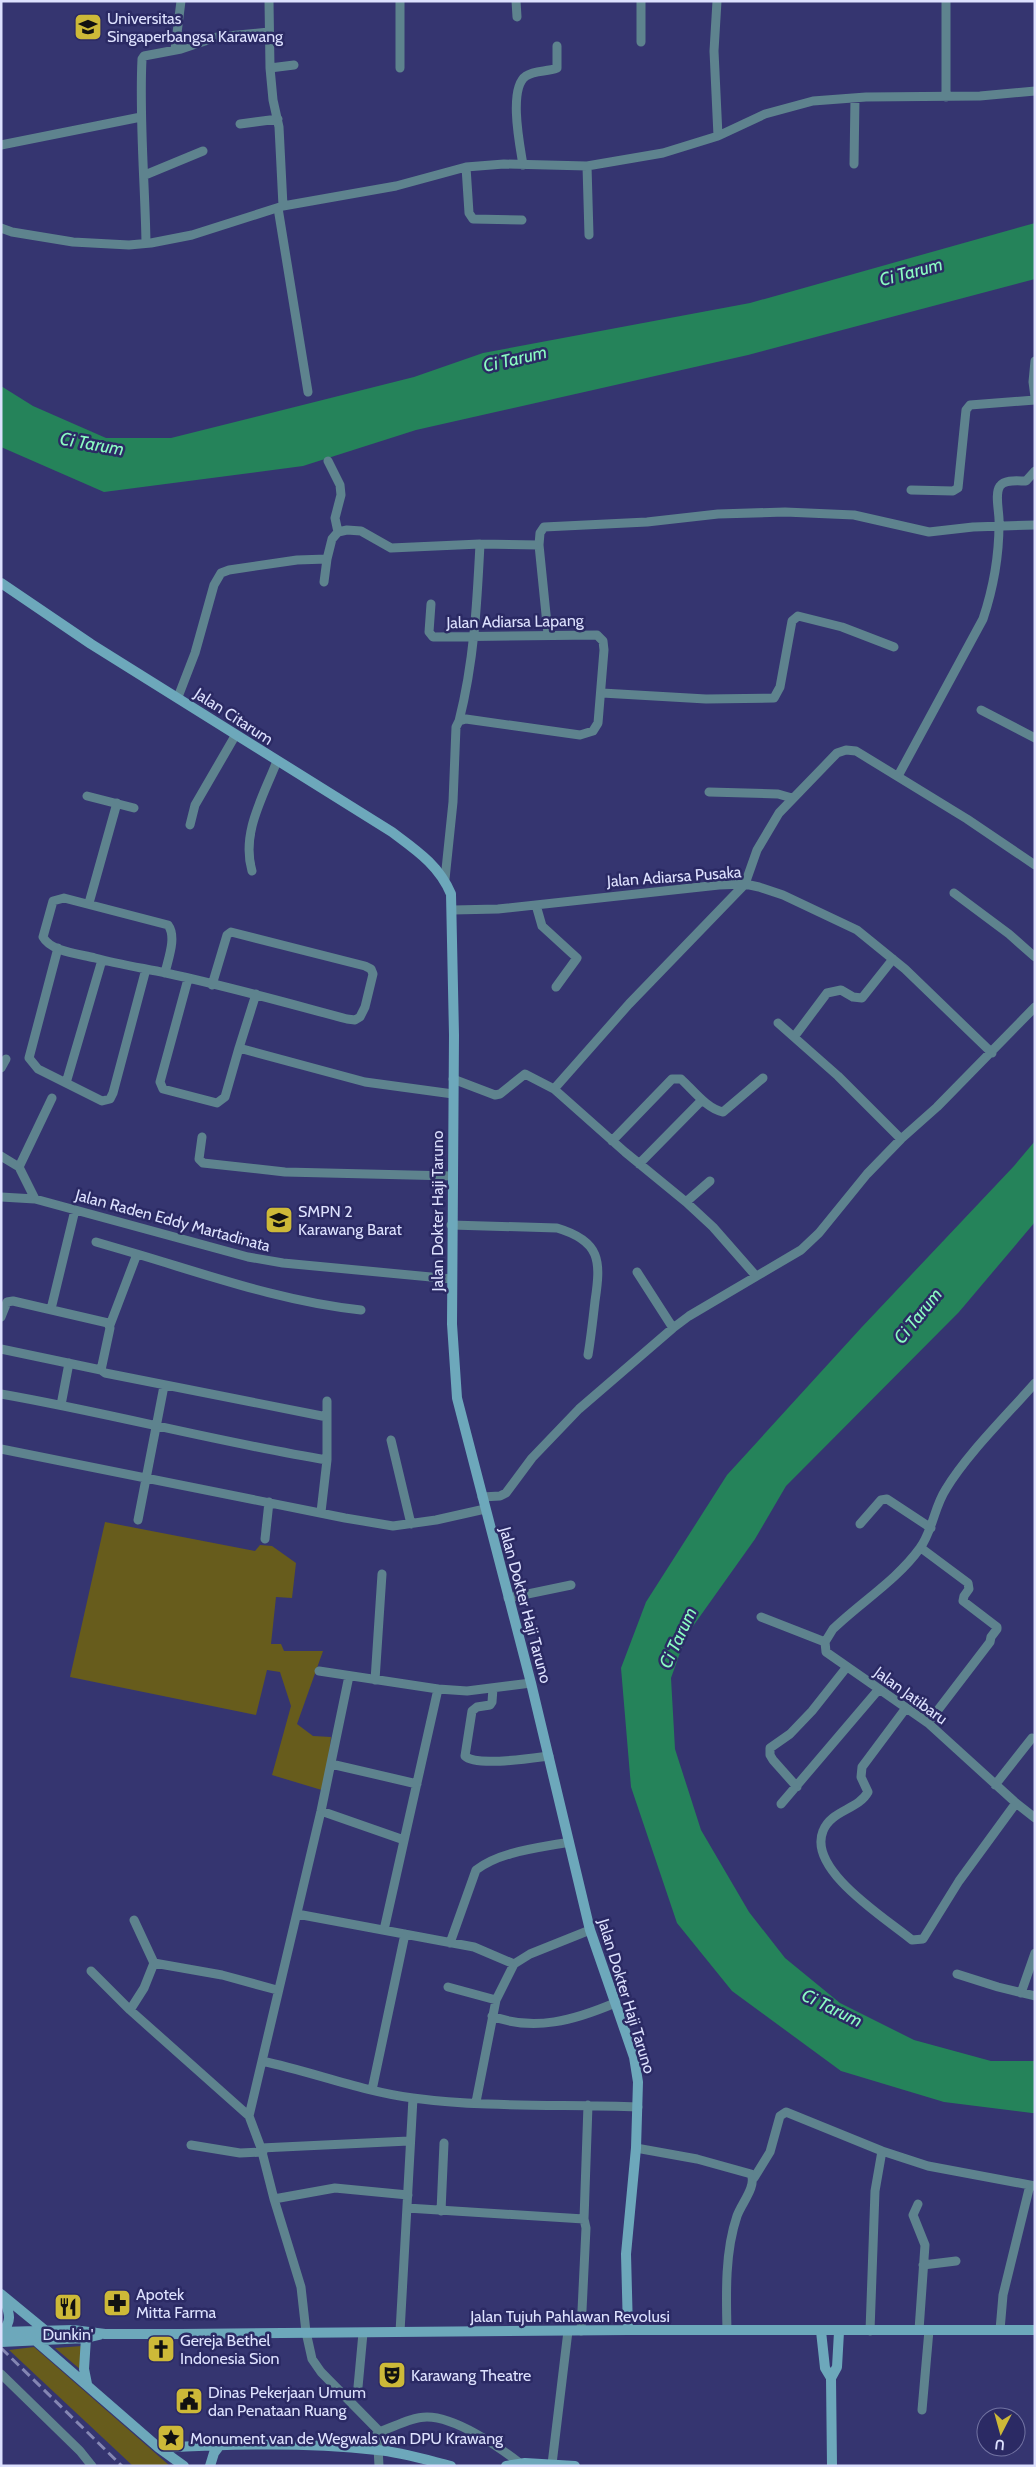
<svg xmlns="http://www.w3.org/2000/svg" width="1036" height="2467" font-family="Cabin,sans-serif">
  <rect width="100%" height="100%" fill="#353570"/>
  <path fill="#675c1c" d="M 105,1522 L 255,1551 L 260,1545 L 272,1546 L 296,1563 L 292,1598 L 276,1597 L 271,1644 L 281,1644 L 284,1651 L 323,1651 L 297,1724 L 313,1736 L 331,1737 L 325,1791 L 272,1775 L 291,1706 L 280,1672 L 267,1670 L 256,1715 L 70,1677 Z
    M 82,2346 L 81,2370 L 55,2348 Z
    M 34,2347 L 170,2466 L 133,2466 L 9,2350 Z"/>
  <path fill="#25835a" d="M 1035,223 L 1035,279 L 748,355 L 416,430 L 303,466 L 104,492 L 1,447 L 1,386 L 33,406 L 106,438 L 171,438 L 414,377 L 483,353 L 750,303 Z
    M 1035,1141 L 1035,1222 L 959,1312 L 786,1486 L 755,1539 L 686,1636 L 671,1678 L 675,1749 L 701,1830 L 749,1912 L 785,1958 L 840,2003 L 914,2040 L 991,2061 L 1035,2061 L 1035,2113 L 1032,2113 L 944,2102 L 841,2071 L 732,1991 L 677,1923 L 631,1787 L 621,1668 L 646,1602 L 727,1475 L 861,1328 L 1014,1166 Z"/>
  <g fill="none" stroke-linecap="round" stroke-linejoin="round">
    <path stroke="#5e838e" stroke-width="9" d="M 269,1 L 270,68 L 273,100 L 279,127 L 283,206
      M 400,1 L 400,68
      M 516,1 L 517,17
      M 641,1 L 641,42
      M 717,1 L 714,51 L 718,136
      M 175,49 L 181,1
      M 270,68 L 294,65
      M 946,97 L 946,1
      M 240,124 L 278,119
      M 1,145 L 141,117
      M 854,164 L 855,98
      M 523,165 C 520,146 508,88 526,76 C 535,70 547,72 557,68 L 557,46
      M 587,166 L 589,235
      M 466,167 L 469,213 L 473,219 L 522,220
      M 145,175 L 203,151
      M 278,208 L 308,392
      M 1,228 L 12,232 L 73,242 L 129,245 L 151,243 L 192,235 L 283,206 L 396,186 L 466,167 L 504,164 L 587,166 L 663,153 L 718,136 L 765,114 L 813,101 L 866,97 L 980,96 L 1035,91
      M 146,243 C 145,182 139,120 142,59 L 144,56 L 181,49 L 217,37 L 269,32
      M 1035,361 L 1033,382 L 1035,397
      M 328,461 L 340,485 L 341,495 L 335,518 L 338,532
      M 911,490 L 953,491 L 958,488 L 966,410 L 970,405 L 1035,400
      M 324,582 L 327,559
      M 431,604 L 429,632 L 433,637 L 597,635 L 603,641 L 604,650 L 598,723 L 593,731 L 580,735 L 466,719 L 459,721 L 456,727 L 453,802 L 445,879
      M 548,634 L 539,545 L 540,533 L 544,527 L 647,522 L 718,514 L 785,512 L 854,515 L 929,532 L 973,527 L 1035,525
      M 602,693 L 706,699 L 774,698 L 780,687 L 792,621 L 798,616 L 842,627 L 894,647
      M 178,697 L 195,653 L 214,585 L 221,573 L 229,570 L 297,560 L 327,559 L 332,539 L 338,532 L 347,530 L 361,531 L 391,548 L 480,544 L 539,545
      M 981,710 L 1035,738
      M 459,721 C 474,662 477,604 480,544
      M 898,776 L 983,619 C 993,589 999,556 999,524 C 1000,514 994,494 1000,486 C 1005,479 1018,481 1026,481 L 1035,471
      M 709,792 L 778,794 L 792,798
      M 87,796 L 134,808
      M 190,825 L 195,805 L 235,736
      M 252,871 C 241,833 263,797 277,761
      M 954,893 L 1009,934 L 1035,957
      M 89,903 L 117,803
      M 536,905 L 542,926 L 577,958 L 556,987
      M 453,910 L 498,909 L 719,885 L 745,884 L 759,887 L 783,895 L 857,930 L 905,969 L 992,1053
      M 58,948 L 29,1058 L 38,1069 L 66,1083
      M 102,960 L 66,1083 L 102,1101 L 110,1099 L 113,1093 L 146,969
      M 165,973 C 168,959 177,937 168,925 L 64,898 L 53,901 L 43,937 C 51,952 80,954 95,958 C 118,964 142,968 166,973 C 227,986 287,1003 347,1019 L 355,1020 L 360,1017 L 365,1007 L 373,974 L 371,969 L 365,966 L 231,932 L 227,935 L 212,985
      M 188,979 L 160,1082 L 163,1089 L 217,1103 L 225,1097 L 239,1048
      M 256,994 L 239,1048 L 365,1082 L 453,1094
      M 778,1023 L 838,1076 L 901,1139
      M 794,1037 L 827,993 L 841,990 L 853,997 L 862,998 L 893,959
      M 1,1068 L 6,1059
      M 453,1079 L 495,1095 L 500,1094 L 525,1074 L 554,1089 L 625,1152 L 686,1202 L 713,1227 L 756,1276
      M 554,1089 L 629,1004 L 745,884 L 757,850 L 779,813 L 837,753 L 846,750 L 856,751 L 967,819 L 1035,865
      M 202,1137 L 199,1159 L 203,1163 L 285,1172 L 452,1176
      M 612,1141 L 672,1079 L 681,1079 C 693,1090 707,1109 723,1112 L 763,1078
      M 1,1156 L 19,1167 L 35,1199
      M 639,1164 L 702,1100
      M 19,1167 L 52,1098
      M 1,1197 L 35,1199 L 248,1257 L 283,1263 L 452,1279
      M 686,1202 L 710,1181
      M 451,1225 L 557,1228 C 601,1241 601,1261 595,1301 C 593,1319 591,1337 588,1355
      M 96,1242 L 137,1254 L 110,1325
      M 137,1254 C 211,1276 284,1302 361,1310
      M 637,1272 L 673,1328
      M 51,1309 L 75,1210
      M 1,1317 L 7,1302 L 13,1301 L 108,1323 L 110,1328 L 101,1370
      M 1,1349 L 101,1370 L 105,1373 L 327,1417 L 327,1460 L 321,1512
      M 1035,1383 C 1007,1415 967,1454 946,1489 C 934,1507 933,1530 920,1548 C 897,1580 861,1602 833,1629 L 825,1642 L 826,1652 L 928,1723 L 1016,1803 L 1035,1818
      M 1,1394 C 110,1413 217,1442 327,1460
      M 61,1405 L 69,1363
      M 327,1417 L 327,1401
      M 391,1440 L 411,1524
      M 1,1449 L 345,1518 L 393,1526 L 436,1520 L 485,1509
      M 482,1497 L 500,1496 L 506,1493 L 532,1458 L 579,1409 L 673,1328 L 689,1316 L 801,1250 L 819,1233 L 867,1174 L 901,1139 L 937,1107 L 1035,1007
      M 138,1520 L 164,1386
      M 860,1524 L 881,1500 L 887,1499 L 931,1528
      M 265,1539 L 269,1502
      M 921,1548 L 968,1583 L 969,1589 L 964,1596 L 963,1601 L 997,1627 L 997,1629 L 991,1637 L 990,1642 L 928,1723
      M 508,1598 L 571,1585
      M 761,1617 L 825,1642
      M 319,1671 L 438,1689 L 467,1691 L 531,1683
      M 375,1680 L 382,1574
      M 493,1688 L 492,1702 L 490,1705 L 477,1707 L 472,1711 L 465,1756 C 476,1767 533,1758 549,1756
      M 906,1708 L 862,1767 L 861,1777 L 868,1792 C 858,1810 831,1810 823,1831 C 807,1870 887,1919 912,1940 L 923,1939 L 959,1881 L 1016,1803
      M 331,1764 L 417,1784
      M 995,1785 L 1032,1738
      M 797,1787 L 773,1760 L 770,1755 L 770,1748 L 790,1734 L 812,1711 L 846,1668
      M 781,1804 L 879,1689
      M 321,1811 L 404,1840
      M 297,1914 L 474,1947 L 514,1964 L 530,1954 L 590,1930
      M 134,1920 L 154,1963 L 222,1975 L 277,1990
      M 384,1930 L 438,1689
      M 450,1943 L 476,1870 C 501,1851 539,1848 569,1842
      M 91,1971 L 130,2010 L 249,2116 L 261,2148 L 274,2199 L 301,2287 L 306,2332 L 312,2359 L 321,2372 L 377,2429 L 379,2466
      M 957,1974 L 998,1987 L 1035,1996
      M 448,1987 L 496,2000
      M 1021,1993 L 1035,1953
      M 130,2010 L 144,1988 L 154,1963
      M 492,2016 C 534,2032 575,2020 615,2003
      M 262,2061 L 321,1811 L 349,1676
      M 372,2090 L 405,1934
      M 476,2102 L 496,2000 L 514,1964
      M 249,2116 L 262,2061 C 313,2072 361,2091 413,2098 C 487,2108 564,2104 638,2107
      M 191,2145 L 240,2153 L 263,2152
      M 261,2148 L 409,2141
      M 636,2148 L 697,2159 L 751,2174 C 757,2186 741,2204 737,2216 C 725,2251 726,2293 727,2330
      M 754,2178 L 770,2152 L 780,2116 L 786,2112 L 882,2151 L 928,2166 L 1035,2186
      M 274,2199 L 335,2188 L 408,2195
      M 918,2204 L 913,2215 L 925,2245 L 919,2330
      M 407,2208 L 584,2219 L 588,2105
      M 441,2211 L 444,2143
      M 923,2265 L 956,2261
      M 1000,2330 L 1003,2295 L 1030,2185
      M 581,2331 L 586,2228 L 584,2219
      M 870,2331 L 875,2191 L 882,2151
      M 400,2332 L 413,2098
      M 1,2374 L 80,2451 L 92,2466
      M 358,2387 L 363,2333
      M 922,2410 L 929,2330
      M 379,2432 C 394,2427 411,2417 427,2417 C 456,2417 499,2447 521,2464
      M 552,2464 L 568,2331"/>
    <path stroke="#6da8bb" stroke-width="10" d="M 1,583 L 91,644 L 392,832 C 416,850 439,865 451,894 L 454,1035 L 452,1324 L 457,1398 L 531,1683 L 590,1930 L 634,2057 L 638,2082 L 636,2148 L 626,2254 L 628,2330
      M 1,2294 L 46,2331
      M 821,2331 L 825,2368 L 831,2378
      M 1,2332 L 73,2330 L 105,2334 L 181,2334 L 628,2330 L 1035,2330
      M 2,2332 C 13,2320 9,2313 4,2298
      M 86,2338 L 84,2369 L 87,2384
      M 36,2341 L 159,2448 L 184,2466
      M 1,2342 L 86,2338 L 99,2335
      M 159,2448 C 232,2444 304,2442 377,2450 C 401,2452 427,2460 451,2466
      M 210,2466 L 214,2453 L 220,2445
      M 506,2466 L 525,2463 L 575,2466
      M 832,2466 L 831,2378 L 837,2367 L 839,2332"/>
    <path stroke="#8486b3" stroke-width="3" stroke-dasharray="10 5" stroke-linecap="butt" d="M 1,2348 L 122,2466"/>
  </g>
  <defs>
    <symbol id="university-square" viewBox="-11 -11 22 22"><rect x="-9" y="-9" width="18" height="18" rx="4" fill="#cdb938" stroke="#2b2a64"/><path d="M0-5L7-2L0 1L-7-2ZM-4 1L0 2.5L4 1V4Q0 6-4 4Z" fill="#111"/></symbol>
    <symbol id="school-square" viewBox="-11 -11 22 22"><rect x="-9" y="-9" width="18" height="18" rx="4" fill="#cdb938" stroke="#2b2a64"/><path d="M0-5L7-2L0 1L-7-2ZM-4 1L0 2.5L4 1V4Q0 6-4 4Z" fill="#111"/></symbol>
    <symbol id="pharmacy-square" viewBox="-11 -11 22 22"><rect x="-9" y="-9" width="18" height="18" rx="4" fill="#cdb938" stroke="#2b2a64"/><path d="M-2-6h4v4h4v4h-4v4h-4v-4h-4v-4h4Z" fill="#111"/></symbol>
    <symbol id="restaurant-square" viewBox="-11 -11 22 22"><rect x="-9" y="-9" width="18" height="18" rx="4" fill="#cdb938" stroke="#2b2a64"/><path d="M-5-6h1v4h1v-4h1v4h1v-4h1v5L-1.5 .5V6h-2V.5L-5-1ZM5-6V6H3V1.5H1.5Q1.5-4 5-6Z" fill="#111"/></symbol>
    <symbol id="church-square" viewBox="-11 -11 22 22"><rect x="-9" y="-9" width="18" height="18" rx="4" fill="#cdb938" stroke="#2b2a64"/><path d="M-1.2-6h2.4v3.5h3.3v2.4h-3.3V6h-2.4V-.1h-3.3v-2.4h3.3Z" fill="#111"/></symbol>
    <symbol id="theatre-square" viewBox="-11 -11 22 22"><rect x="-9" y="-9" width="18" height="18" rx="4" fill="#cdb938" stroke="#2b2a64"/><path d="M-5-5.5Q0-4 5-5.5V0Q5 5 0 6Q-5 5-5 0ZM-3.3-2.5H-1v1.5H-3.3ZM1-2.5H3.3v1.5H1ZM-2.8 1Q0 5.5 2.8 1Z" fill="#111"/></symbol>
    <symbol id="civic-square" viewBox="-11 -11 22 22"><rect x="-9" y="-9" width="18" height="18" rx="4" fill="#cdb938" stroke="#2b2a64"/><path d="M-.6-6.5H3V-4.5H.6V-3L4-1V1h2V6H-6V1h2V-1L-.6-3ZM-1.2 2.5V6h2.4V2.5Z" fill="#111"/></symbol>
    <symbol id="sight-square" viewBox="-11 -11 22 22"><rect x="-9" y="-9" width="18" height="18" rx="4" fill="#cdb938" stroke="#2b2a64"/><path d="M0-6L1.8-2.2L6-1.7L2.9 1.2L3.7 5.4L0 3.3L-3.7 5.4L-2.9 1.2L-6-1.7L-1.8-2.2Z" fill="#111"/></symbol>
  </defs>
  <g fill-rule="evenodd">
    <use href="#university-square" x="72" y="11" width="32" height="32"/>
    <use href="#school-square" x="263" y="1204" width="32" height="32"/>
    <use href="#pharmacy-square" x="101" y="2287" width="32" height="32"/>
    <use href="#restaurant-square" x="52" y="2291" width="32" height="32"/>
    <use href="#church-square" x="145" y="2333" width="32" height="32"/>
    <use href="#theatre-square" x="376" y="2359" width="32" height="32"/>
    <use href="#civic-square" x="173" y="2385" width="32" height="32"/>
    <use href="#sight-square" x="155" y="2422" width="32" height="32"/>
  </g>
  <g text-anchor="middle" stroke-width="5" stroke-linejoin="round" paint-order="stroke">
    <g font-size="16" fill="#dde1fe" stroke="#2b2a64" text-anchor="start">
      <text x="107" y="24">Universitas<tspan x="107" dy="18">Singaperbangsa Karawang</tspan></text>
      <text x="298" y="1217">SMPN 2<tspan x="298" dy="18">Karawang Barat</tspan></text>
      <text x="136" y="2300">Apotek<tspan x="136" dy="18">Mitta Farma</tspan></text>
      <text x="68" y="2340" text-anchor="middle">Dunkin'</text>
      <text x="180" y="2346">Gereja Bethel<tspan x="180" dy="18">Indonesia Sion</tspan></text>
      <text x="411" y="2381">Karawang Theatre</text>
      <text x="208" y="2398">Dinas Pekerjaan Umum<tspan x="208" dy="18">dan Penataan Ruang</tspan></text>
      <text x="190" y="2444">Monument van de Wegwals van DPU Krawang</text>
    </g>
    <g font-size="16" fill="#dde1fe" stroke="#2b2a64">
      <text transform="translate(515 621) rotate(-1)" y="6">Jalan Adiarsa Lapang</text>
      <text transform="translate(234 716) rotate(33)" y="6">Jalan Citarum</text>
      <text transform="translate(674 876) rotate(-4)" y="6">Jalan Adiarsa Pusaka</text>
      <text transform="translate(437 1211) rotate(-90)" y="6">Jalan Dokter Haji Taruno</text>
      <text transform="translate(173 1220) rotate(15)" y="6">Jalan Raden Eddy Martadinata</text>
      <text transform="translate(526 1605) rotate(75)" y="6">Jalan Dokter Haji Taruno</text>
      <text transform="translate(911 1695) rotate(36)" y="6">Jalan Jatibaru</text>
      <text transform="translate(627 1996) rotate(73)" y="6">Jalan Dokter Haji Taruno</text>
      <text x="570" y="2322">Jalan Tujuh Pahlawan Revolusi</text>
    </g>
    <g font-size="18" font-style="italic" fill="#8bfcc2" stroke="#2b2a64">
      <text transform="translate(911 272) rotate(-15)" y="6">Ci Tarum</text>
      <text transform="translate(515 359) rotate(-13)" y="6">Ci Tarum</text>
      <text transform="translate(92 444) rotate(10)" y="6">Ci Tarum</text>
      <text transform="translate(918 1316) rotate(-51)" y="6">Ci Tarum</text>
      <text transform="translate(678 1638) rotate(-65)" y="6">Ci Tarum</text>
      <text transform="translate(832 2008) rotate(26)" y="6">Ci Tarum</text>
    </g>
  </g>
  <rect width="1036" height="2467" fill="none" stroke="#dde1fe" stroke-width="5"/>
  <g transform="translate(1001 2432) rotate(186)"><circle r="24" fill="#2b2a64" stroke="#7273a2"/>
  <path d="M0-4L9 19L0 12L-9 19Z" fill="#cdb938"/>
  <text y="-8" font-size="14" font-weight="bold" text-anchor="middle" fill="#dde1fe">U</text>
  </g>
</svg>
